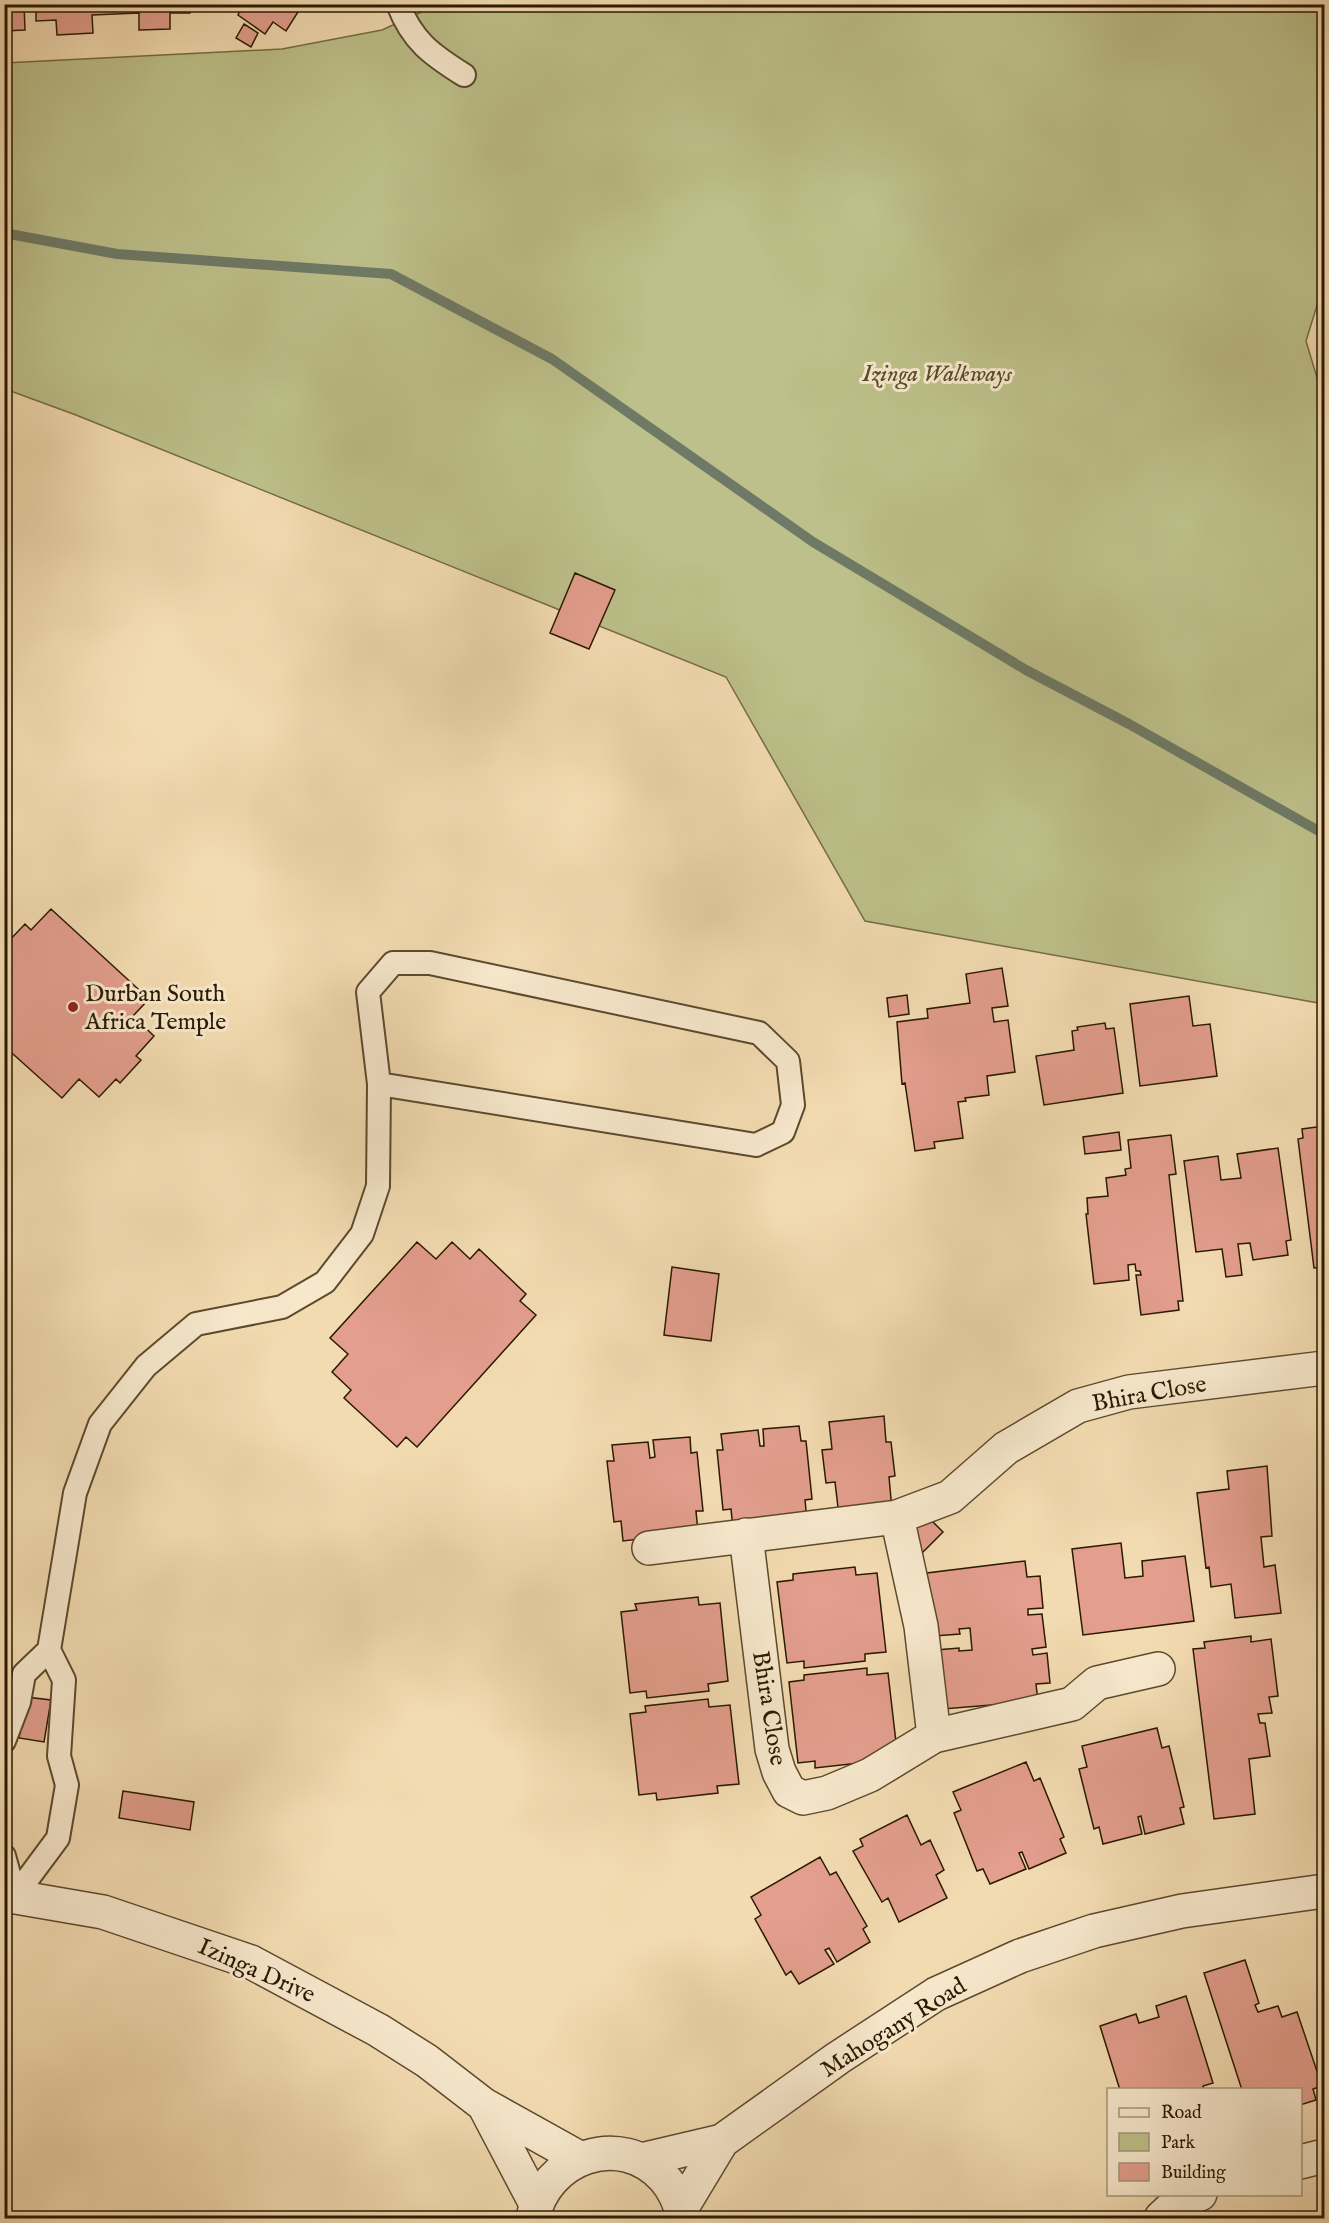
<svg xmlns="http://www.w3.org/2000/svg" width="1329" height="2223" font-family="'IM FELL English',serif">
  <rect width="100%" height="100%" fill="#f3dbb1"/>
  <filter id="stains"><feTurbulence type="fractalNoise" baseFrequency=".00333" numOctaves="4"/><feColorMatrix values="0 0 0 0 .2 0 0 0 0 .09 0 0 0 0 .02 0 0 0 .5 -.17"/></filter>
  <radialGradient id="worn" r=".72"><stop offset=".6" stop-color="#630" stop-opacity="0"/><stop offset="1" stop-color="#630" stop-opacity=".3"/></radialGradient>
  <path fill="#bdc08a" stroke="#746c46" stroke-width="1.5" d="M 439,4 L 1324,5 L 1324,283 L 1306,341 L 1324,401 L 1324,1004 L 865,921 L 726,677 L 76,415 L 5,389 L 4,63 L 282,49 L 382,30 Z"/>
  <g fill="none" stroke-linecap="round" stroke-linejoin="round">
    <path stroke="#6e7a66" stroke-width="10" d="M 4,233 L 117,254 L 391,274 L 552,359 L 813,542 L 1026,670 L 1129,724 L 1324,834"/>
  </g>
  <path fill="#e39e8d" stroke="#2a1901" stroke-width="1.5" d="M 4,4 L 24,4 L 25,30 L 4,31 Z
    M 36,4 L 190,4 L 190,13 L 170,13 L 170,29 L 139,30 L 139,13 L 92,15 L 93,33 L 57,35 L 56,20 L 36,21 Z
    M 303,4 L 286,31 L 273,22 L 265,34 L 238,15 L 243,4 Z
    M 244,24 L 258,33 L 251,47 L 236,38 Z
    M 575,573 L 615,590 L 589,649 L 550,633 Z
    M 51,909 L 149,999 L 133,1016 L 154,1036 L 136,1056 L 141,1060 L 120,1083 L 116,1079 L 99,1097 L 79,1079 L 62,1098 L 4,1046 L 4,946 L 25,924 L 31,930 Z
    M 1002,968 L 1008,1006 L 992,1008 L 994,1022 L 1008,1020 L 1015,1072 L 987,1076 L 989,1095 L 965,1098 L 966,1101 L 958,1102 L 963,1138 L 934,1142 L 935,1148 L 915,1151 L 905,1083 L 902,1084 L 897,1022 L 928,1018 L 927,1009 L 970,1003 L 966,974 Z
    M 907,995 L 909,1014 L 889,1017 L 887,998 Z
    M 1189,996 L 1193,1026 L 1210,1024 L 1217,1076 L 1140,1086 L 1130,1004 Z
    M 1105,1023 L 1106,1029 L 1114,1028 L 1123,1093 L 1044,1105 L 1036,1056 L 1074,1050 L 1072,1031 L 1078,1030 L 1077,1027 Z
    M 1324,1126 L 1324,1267 L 1314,1268 L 1298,1139 L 1303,1138 L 1302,1129 Z
    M 1119,1132 L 1121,1150 L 1085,1154 L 1083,1137 Z
    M 1171,1135 L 1176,1174 L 1169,1175 L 1183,1301 L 1178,1301 L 1179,1310 L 1141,1315 L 1136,1275 L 1141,1275 L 1140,1271 L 1136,1271 L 1135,1264 L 1128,1265 L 1129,1280 L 1094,1284 L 1086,1214 L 1088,1214 L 1087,1198 L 1108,1196 L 1106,1178 L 1126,1175 L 1125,1169 L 1131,1168 L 1128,1140 Z
    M 1278,1148 L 1291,1240 L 1286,1241 L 1288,1255 L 1253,1260 L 1250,1243 L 1238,1244 L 1242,1275 L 1226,1277 L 1222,1249 L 1196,1252 L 1184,1161 L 1218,1156 L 1221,1180 L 1241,1178 L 1237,1154 Z
    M 417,1242 L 436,1259 L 452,1242 L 470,1259 L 479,1249 L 526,1294 L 520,1301 L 536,1315 L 417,1447 L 406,1437 L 397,1447 L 344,1398 L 351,1390 L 332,1372 L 348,1354 L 330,1338 Z
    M 672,1267 L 719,1274 L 711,1341 L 664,1335 Z
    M 884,1416 L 886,1442 L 891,1442 L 895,1476 L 889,1477 L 892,1510 L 839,1516 L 835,1482 L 826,1483 L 822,1450 L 832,1449 L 829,1422 Z
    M 799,1426 L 801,1441 L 806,1441 L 812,1499 L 805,1500 L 807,1521 L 733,1529 L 731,1509 L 723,1510 L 717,1450 L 723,1450 L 721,1434 L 758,1430 L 760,1446 L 764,1446 L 763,1429 Z
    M 690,1437 L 691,1453 L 697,1452 L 703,1511 L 696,1511 L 698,1532 L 623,1541 L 621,1521 L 614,1522 L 607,1461 L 614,1461 L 612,1445 L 648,1442 L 650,1458 L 655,1457 L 653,1440 Z
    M 1267,1466 L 1272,1536 L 1261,1537 L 1264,1567 L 1275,1565 L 1281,1613 L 1235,1618 L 1231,1584 L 1211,1587 L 1209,1567 L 1206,1568 L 1197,1493 L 1229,1489 L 1227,1471 Z
    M 927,1516 L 943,1532 L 922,1553 L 906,1537 Z
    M 1121,1543 L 1125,1578 L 1143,1576 L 1142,1561 L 1185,1556 L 1194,1621 L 1083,1635 L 1072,1549 Z
    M 1025,1561 L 1027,1577 L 1040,1576 L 1043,1608 L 1028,1609 L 1028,1615 L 1042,1614 L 1046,1647 L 1032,1649 L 1033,1655 L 1047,1653 L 1050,1683 L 1036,1684 L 1038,1701 L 943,1709 L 936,1650 L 959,1648 L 959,1651 L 972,1650 L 970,1628 L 959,1629 L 960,1634 L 934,1636 L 927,1573 Z
    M 855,1567 L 856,1575 L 877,1573 L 886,1652 L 865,1654 L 865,1661 L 804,1668 L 804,1661 L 787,1663 L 777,1582 L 793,1580 L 793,1574 Z
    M 698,1597 L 699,1605 L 720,1603 L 728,1681 L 708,1684 L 709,1691 L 647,1698 L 646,1691 L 630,1693 L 621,1612 L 637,1610 L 635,1604 Z
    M 1251,1636 L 1251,1642 L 1271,1639 L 1278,1696 L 1269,1697 L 1272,1713 L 1258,1714 L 1260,1723 L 1265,1723 L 1270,1756 L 1249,1759 L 1255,1814 L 1214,1819 L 1193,1649 L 1205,1648 L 1204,1642 Z
    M 867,1668 L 867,1675 L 888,1673 L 897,1751 L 877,1761 L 815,1768 L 815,1761 L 798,1763 L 789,1682 L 804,1680 L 804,1675 Z
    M 26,1697 L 51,1700 L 44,1742 L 19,1738 Z
    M 708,1699 L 709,1707 L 730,1705 L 739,1784 L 717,1786 L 718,1793 L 657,1800 L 656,1793 L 639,1795 L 630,1714 L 646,1712 L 645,1706 Z
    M 1157,1728 L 1162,1748 L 1169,1746 L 1184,1807 L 1180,1808 L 1184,1824 L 1145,1834 L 1141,1816 L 1138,1817 L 1142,1834 L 1103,1844 L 1099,1827 L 1094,1829 L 1079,1769 L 1087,1767 L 1082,1746 Z
    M 1026,1762 L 1034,1781 L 1040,1778 L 1064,1837 L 1060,1839 L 1066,1853 L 1029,1869 L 1022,1852 L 1019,1853 L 1026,1869 L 990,1884 L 983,1869 L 977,1871 L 954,1813 L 961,1810 L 953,1792 Z
    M 123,1791 L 194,1802 L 190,1830 L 119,1818 Z
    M 907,1815 L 921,1845 L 930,1840 L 944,1870 L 936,1875 L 947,1898 L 899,1922 L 888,1898 L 882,1902 L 853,1851 L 863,1846 L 860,1839 Z
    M 820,1857 L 830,1875 L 836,1872 L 867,1926 L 863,1929 L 870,1942 L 837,1962 L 829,1948 L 825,1950 L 834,1964 L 799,1984 L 791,1971 L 786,1975 L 755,1919 L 761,1915 L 751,1897 Z
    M 1245,1960 L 1259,2003 L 1255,2005 L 1258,2012 L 1278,2006 L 1282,2017 L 1297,2012 L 1322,2086 L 1313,2089 L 1316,2100 L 1300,2105 L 1300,2090 L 1242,2090 L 1204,1973 Z
    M 1186,1996 L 1213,2083 L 1203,2086 L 1204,2090 L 1120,2090 L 1100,2026 L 1136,2014 L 1139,2023 L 1159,2017 L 1156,2006 Z"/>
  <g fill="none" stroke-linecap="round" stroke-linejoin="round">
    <defs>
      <path id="lane" d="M 398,4 C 412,41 432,55 464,75
        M 4,1741 L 19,1702 L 24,1674 L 49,1650 L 75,1493 L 100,1424 L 146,1366 L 196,1324 L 282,1307 L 325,1282 L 362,1234 L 378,1186 L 379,1084 L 368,992 L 393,963 L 430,963 L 759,1033 L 788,1061 L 793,1105 L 783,1132 L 756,1145 L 379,1084
        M 4,1856 L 15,1896
        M 15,1896 L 58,1838 L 67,1785 L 59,1756 L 64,1680 L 49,1650"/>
      <path id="street" d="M 897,1517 L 921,1626 L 934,1736
        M 746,1535 L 772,1749 L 779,1772 L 789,1791 L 803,1798 L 827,1793 L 870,1775 L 934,1736 L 1072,1704 L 1097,1683 L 1158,1669
        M 649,1548 L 897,1517 L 950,1497 L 1006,1448 L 1078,1406 L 1129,1392 L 1324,1368
        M 4,1895 L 103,1912 L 251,1962 L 378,2030 L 427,2061 L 484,2105 L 581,2159
        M 484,2105 L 536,2204
        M 641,2160 L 722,2141 L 838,2058 L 936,1994 L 1020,1956 L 1094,1931 L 1182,1911 L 1324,1891
        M 1300,2162 L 1324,2156
        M 681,2209 L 722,2141
        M 533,2218 C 545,2158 620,2129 664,2178 C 675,2190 679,2203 684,2218
        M 1161,2218 L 1176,2204 L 1200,2194"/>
    </defs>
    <use href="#lane" stroke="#5c4a2d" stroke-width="26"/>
    <use href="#street" stroke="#5c4a2d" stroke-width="36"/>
    <use href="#lane" stroke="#f7e8cc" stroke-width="22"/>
    <use href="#street" stroke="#f7e8cc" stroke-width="33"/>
  </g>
  <circle fill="#8f2418" stroke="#f7e8cc" stroke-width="2" cx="73" cy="1007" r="6"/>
  <g text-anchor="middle" stroke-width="6" stroke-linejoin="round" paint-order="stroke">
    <g font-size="24" font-style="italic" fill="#564b2a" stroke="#f7e8cc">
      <text x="937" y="381">Izinga Walkways</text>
    </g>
    <g font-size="24" fill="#2a1901" stroke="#f7e8cc" text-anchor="start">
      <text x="85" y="1001">Durban South<tspan x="85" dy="28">Africa Temple</tspan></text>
    </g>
    <g font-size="24" fill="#2a1901" stroke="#f7e8cc">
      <text transform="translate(1149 1393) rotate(-10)" y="8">Bhira Close</text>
      <text transform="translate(770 1708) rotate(81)" y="8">Bhira Close</text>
      <text transform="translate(257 1970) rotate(24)" y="8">Izinga Drive</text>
      <text transform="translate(893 2027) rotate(-32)" y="8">Mahogany Road</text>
    </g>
  </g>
  <rect width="1329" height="2223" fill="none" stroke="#f3dbb1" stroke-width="24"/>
  <rect x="6" y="6" width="1317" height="2211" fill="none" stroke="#2a1901" stroke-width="3"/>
  <rect x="12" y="12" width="1305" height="2199" fill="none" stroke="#2a1901" stroke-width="1.5"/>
  <rect x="1107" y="2088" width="195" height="108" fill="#f7e8cc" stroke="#a5957b" stroke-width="1.5"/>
  <rect x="1119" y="2108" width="30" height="9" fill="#f7e8cc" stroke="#a5957b" stroke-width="1.5"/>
  <text x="1161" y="2118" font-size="18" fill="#2a1901">Road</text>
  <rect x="1119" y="2133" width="30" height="18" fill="#bdc08a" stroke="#a5957b" stroke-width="1.5"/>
  <text x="1161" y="2148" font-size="18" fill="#2a1901">Park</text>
  <rect x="1119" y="2163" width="30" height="18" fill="#e39e8d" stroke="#a5957b" stroke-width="1.5"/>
  <text x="1161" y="2178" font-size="18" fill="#2a1901">Building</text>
  <rect width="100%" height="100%" filter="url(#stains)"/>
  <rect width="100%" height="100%" fill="url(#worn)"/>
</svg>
